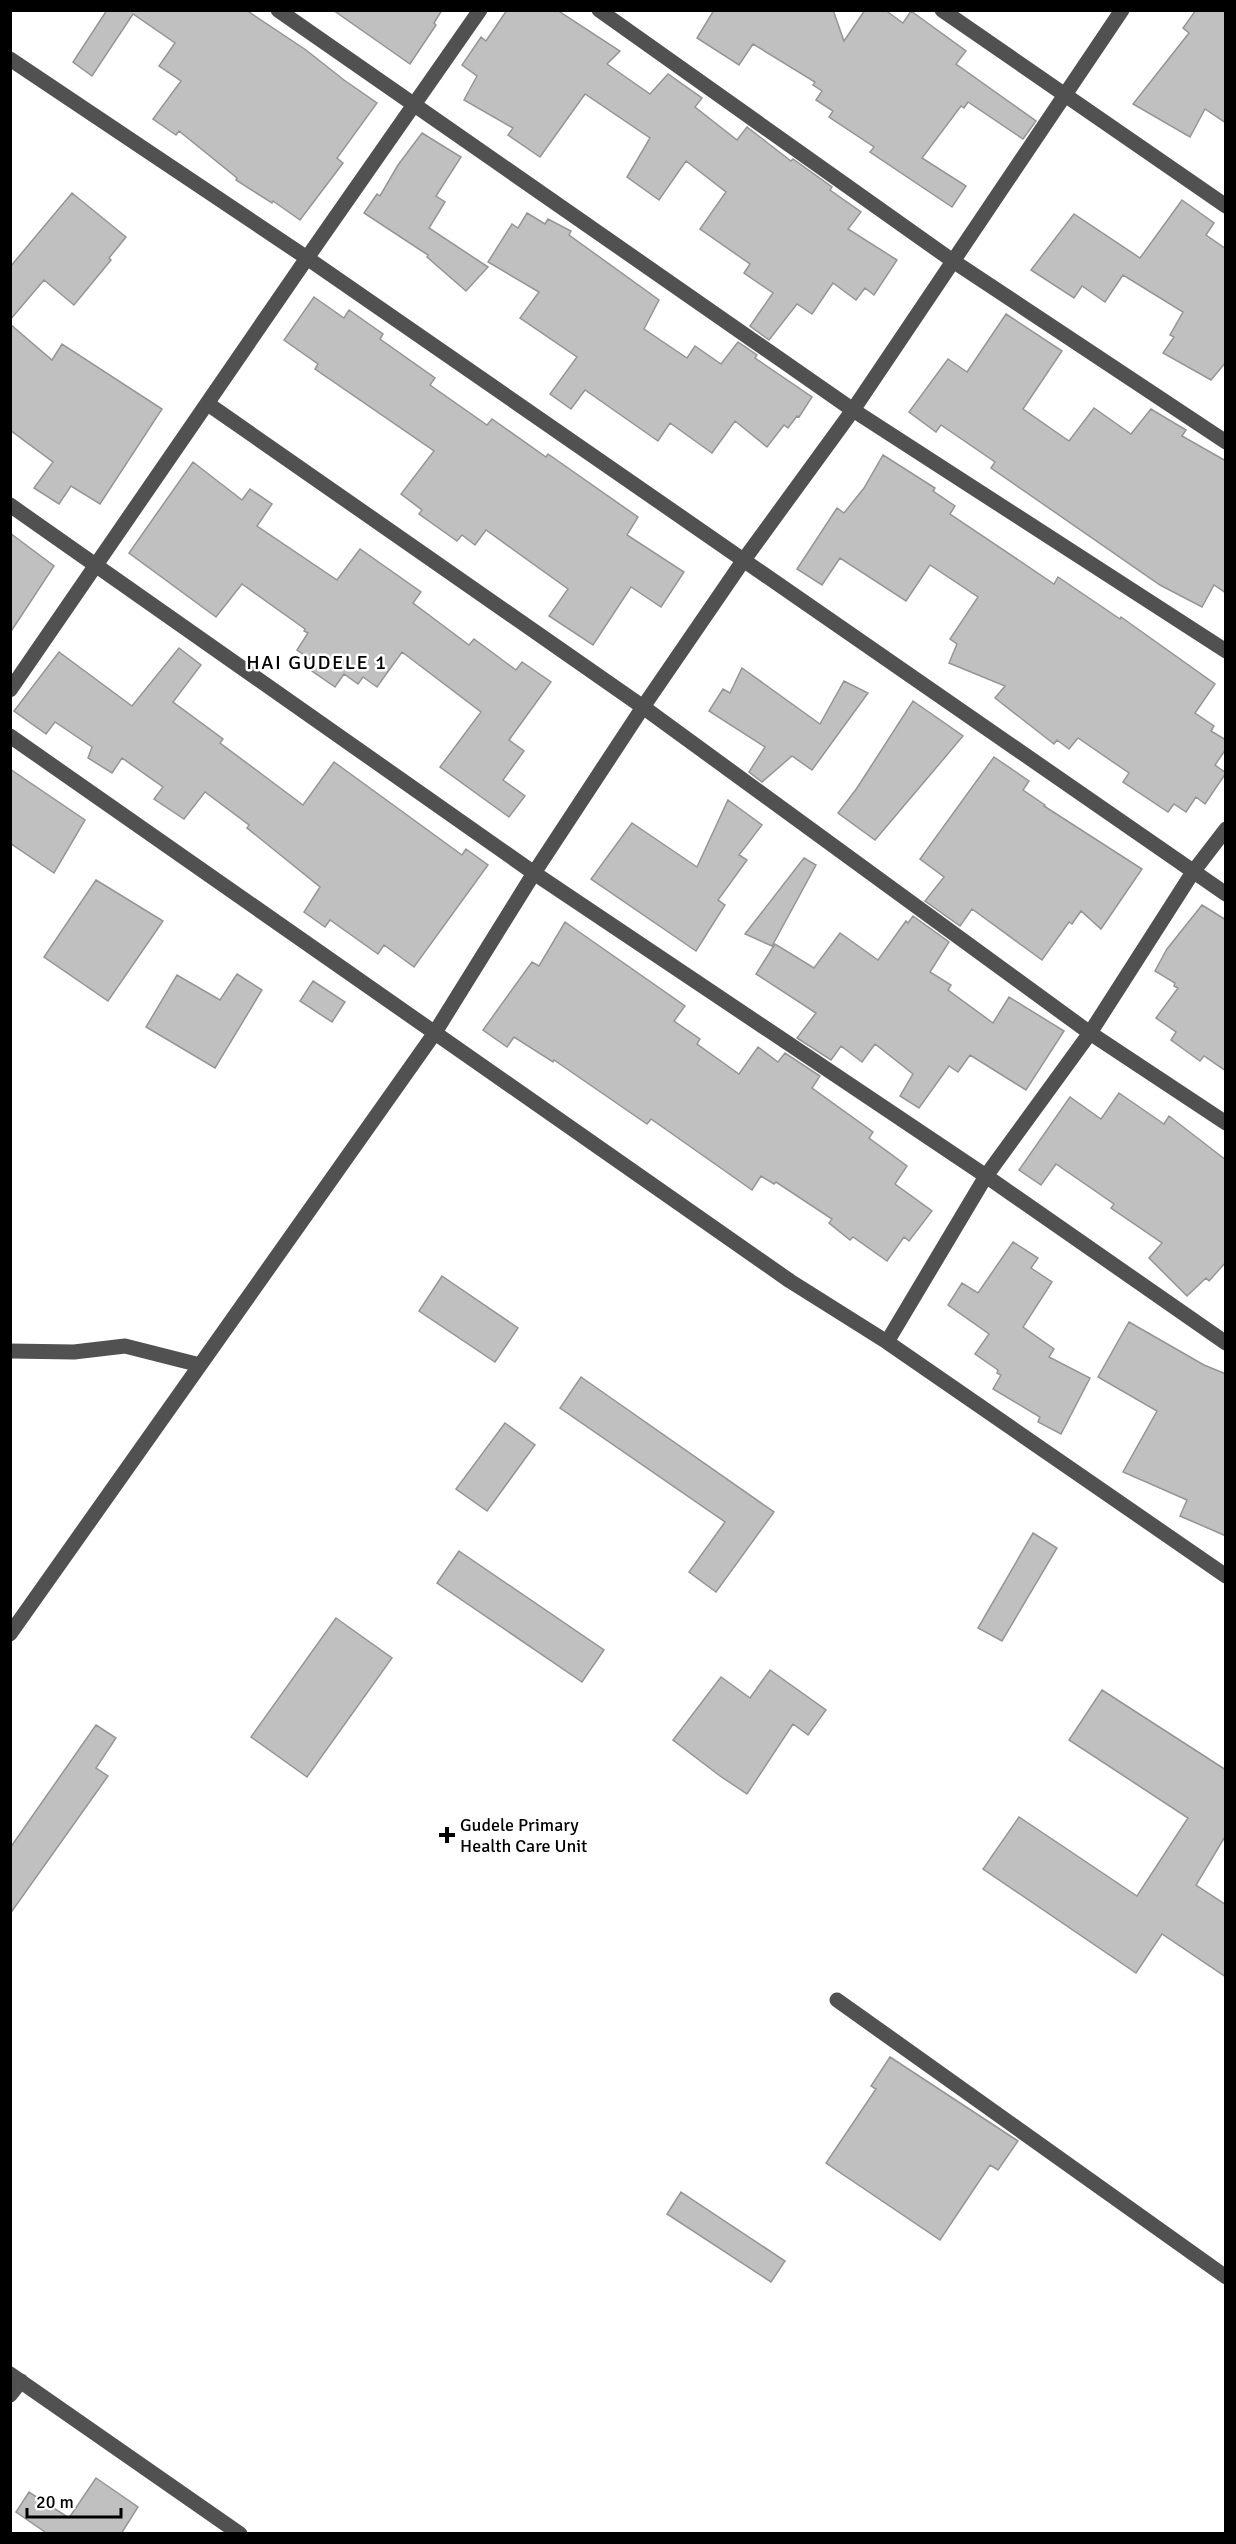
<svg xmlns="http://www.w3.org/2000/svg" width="1236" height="2544" font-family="Signika,sans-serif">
  <rect width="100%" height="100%" fill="#fff"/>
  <path fill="#c0c0c0" stroke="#959595" stroke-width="1.5" d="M 107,10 L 246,10 L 306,50 L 344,80 L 377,103 L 337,158 L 343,163 L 300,220 L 273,201 L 272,203 L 236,180 L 237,178 L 179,131 L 176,135 L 153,119 L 181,81 L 159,66 L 175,43 L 133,14 L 92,76 L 73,62 Z
    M 333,10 L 442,10 L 434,23 L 436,25 L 410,64 Z
    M 507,10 L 557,10 L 620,51 L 607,64 L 650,94 L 668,74 L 702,98 L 695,107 L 737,140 L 747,127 L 791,161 L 793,159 L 832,187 L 830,190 L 861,212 L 848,229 L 897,260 L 874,295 L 865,288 L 856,300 L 833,283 L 812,314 L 797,304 L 769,340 L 750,326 L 773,293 L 744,273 L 750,264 L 700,229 L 726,192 L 686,161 L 659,200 L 627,177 L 650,138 L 585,94 L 540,157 L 508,135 L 513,128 L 464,100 L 477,76 L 462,65 L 481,37 L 486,41 Z
    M 714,10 L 833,10 L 844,41 L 865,10 L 885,10 L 903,23 L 911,11 L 966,51 L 956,64 L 1036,121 L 1023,139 L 968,102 L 964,108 L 961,106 L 922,158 L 966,186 L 952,207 L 870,152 L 874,147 L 829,117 L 833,111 L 816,100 L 822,91 L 813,85 L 815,82 L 753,44 L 739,65 L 697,38 Z
    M 1196,10 L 1226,10 L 1226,123 L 1205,109 L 1190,137 L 1133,104 L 1189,33 L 1183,28 Z
    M 422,133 L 461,157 L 436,196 L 445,202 L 429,228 L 488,267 L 466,291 L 427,257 L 428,255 L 364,213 L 377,194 L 380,196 L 398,165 Z
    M 72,193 L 126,237 L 109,258 L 111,260 L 74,305 L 44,280 L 10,320 L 10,267 Z
    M 1182,200 L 1214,223 L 1206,235 L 1226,249 L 1226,362 L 1211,380 L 1163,353 L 1174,337 L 1170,335 L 1183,312 L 1123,275 L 1105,302 L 1082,286 L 1074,298 L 1031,270 L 1074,214 L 1140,258 Z
    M 527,213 L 545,224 L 548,219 L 571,231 L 569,235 L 659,300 L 644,329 L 687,358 L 695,346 L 721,364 L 738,342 L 757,355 L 755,358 L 812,397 L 799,417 L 797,416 L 788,428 L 784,425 L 767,447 L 735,421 L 712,453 L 670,423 L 658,441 L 585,390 L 571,409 L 550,394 L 577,357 L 520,318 L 539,292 L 488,262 L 512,224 L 518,228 Z
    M 314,297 L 344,318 L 349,310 L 383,334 L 380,339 L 435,378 L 430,385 L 487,425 L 492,419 L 546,457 L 548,454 L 638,517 L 627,535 L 684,572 L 661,607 L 631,587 L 593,645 L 549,616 L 568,589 L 486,530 L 475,545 L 462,535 L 457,541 L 419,514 L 422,510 L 401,494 L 434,451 L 315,369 L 318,364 L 284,340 Z
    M 1006,314 L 1062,351 L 1023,409 L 1069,441 L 1094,408 L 1131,434 L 1151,409 L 1186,430 L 1182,436 L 1226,461 L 1226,593 L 1214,585 L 1202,607 L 1160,585 L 991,468 L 995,462 L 941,425 L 936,432 L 909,412 L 948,359 L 967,372 Z
    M 10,324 L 52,360 L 62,344 L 162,409 L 100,504 L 71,486 L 59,504 L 34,488 L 53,462 L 10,430 Z
    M 883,455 L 935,488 L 933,491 L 955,506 L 950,514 L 1054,584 L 1058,577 L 1120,619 L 1121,617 L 1215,684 L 1195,713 L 1214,726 L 1211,731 L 1226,740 L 1226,749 L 1215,765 L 1226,773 L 1205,804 L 1196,797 L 1186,812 L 1174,804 L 1168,812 L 1123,782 L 1129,773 L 1078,738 L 1069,749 L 1057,740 L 1054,744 L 995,698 L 1005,686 L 949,663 L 957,644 L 950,639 L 978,597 L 930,565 L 906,601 L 840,558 L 822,585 L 797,569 L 837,508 L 844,513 L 864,488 Z
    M 193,462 L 242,500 L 250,489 L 272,504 L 257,526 L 337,580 L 360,549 L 421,592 L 413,603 L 469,645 L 474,639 L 516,670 L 522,662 L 551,682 L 509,740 L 524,751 L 503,780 L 525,796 L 509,817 L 440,767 L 481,712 L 402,652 L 377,687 L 363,677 L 358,684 L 344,674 L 335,687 L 309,669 L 314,662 L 297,650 L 308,633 L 304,631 L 305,629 L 242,584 L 216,617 L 129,553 Z
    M 10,533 L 54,566 L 10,633 Z
    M 179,648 L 201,665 L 173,702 L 223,739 L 220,743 L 303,805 L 334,762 L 462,855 L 466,849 L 488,865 L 414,967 L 384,945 L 378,954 L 330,920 L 325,927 L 304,912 L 320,887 L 247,828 L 249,825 L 205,792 L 184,819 L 154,799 L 163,787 L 122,758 L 112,773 L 88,758 L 92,747 L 55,722 L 46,734 L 14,711 L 59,652 L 132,706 Z
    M 742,668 L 820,724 L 844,681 L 868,693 L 812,770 L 792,756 L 762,782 L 749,772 L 765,747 L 709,711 L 723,689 L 730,693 Z
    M 913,701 L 963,736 L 875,840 L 838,813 L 857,788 Z
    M 994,757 L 1029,781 L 1023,790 L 1045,805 L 1044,806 L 1142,869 L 1101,929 L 1081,911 L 1072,924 L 1069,922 L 1042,960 L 972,909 L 960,926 L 925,901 L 944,877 L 920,859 Z
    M 10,769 L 85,820 L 54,873 L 10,843 Z
    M 728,800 L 762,825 L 739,855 L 747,860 L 718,900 L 725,905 L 696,951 L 591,879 L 632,823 L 697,867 Z
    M 804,858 L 816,865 L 772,946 L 745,934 Z
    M 96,880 L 163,921 L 108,1001 L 44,957 Z
    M 1202,905 L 1226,920 L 1226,1071 L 1204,1056 L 1200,1061 L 1171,1040 L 1176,1032 L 1156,1018 L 1178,988 L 1174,986 L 1175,983 L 1155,971 L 1167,949 Z
    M 913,916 L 949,942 L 930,972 L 951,985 L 948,990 L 993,1023 L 1009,997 L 1064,1031 L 1026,1090 L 970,1055 L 958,1072 L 949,1066 L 919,1108 L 900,1096 L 913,1074 L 875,1044 L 862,1062 L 841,1046 L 831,1060 L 797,1038 L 816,1013 L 756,974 L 775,944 L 814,968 L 840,933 L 878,960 L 906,921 L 908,923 Z
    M 565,922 L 685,1006 L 674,1021 L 700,1039 L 697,1044 L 739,1074 L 758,1047 L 778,1062 L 785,1053 L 820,1076 L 812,1088 L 873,1132 L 869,1138 L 907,1166 L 895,1184 L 932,1211 L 909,1241 L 904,1237 L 887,1261 L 853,1237 L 850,1240 L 829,1223 L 832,1219 L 776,1182 L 774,1184 L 761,1176 L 752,1190 L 651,1119 L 647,1124 L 554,1060 L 553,1062 L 514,1037 L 507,1047 L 483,1030 L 532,962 L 539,966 Z
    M 237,974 L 262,990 L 215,1068 L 146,1027 L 177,975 L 220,1000 Z
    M 313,981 L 345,1002 L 332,1022 L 300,1001 Z
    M 1119,1093 L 1164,1124 L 1169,1116 L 1226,1160 L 1226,1262 L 1209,1281 L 1206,1278 L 1187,1296 L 1149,1258 L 1162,1243 L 1111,1208 L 1114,1204 L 1056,1164 L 1041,1185 L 1019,1170 L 1070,1097 L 1101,1119 Z
    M 1013,1242 L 1038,1258 L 1031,1268 L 1052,1282 L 1023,1327 L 1054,1349 L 1049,1357 L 1090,1378 L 1061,1434 L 1038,1422 L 1040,1417 L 993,1389 L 1001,1375 L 997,1373 L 998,1370 L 975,1354 L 989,1334 L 948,1305 L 962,1283 L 978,1293 Z
    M 442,1276 L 518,1328 L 495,1362 L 419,1311 Z
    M 1129,1322 L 1204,1365 L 1226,1374 L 1226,1536 L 1180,1516 L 1187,1500 L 1123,1472 L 1157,1411 L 1098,1377 Z
    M 581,1377 L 774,1512 L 716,1592 L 689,1572 L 725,1522 L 560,1408 Z
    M 505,1423 L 535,1445 L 487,1511 L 456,1489 Z
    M 1033,1533 L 1057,1548 L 1002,1641 L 978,1628 Z
    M 459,1551 L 604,1650 L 582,1682 L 437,1583 Z
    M 336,1618 L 392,1658 L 307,1777 L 251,1737 Z
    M 770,1670 L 826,1710 L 808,1735 L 793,1724 L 747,1794 L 720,1776 L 673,1740 L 721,1677 L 750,1698 Z
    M 1102,1690 L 1226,1770 L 1226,1835 L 1196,1885 L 1226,1905 L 1226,1977 L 1162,1934 L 1136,1973 L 983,1869 L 1019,1817 L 1137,1896 L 1188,1818 L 1069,1740 Z
    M 96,1725 L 116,1738 L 96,1768 L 108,1776 L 10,1914 L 10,1848 Z
    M 890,2057 L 1018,2141 L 998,2170 L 990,2165 L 940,2240 L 826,2163 L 876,2089 L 871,2086 Z
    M 681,2192 L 785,2261 L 771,2282 L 667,2214 Z
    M 96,2478 L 138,2507 L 121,2534 L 48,2534 L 16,2512 L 29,2492 L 69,2518 Z"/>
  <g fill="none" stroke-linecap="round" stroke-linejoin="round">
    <path stroke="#515151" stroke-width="15" d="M 278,10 L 853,410 L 1226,651
      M 599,10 L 953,261 L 1226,442
      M 942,10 L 1226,206
      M 10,59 L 307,258 L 1226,894
      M 208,404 L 643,707 L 1090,1033 L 1226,1123
      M 10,505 L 534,873 L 986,1176 L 1226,1343
      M 10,690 L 307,258 L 480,10
      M 10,736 L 790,1281 L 887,1342 L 1226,1576
      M 887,1342 L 986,1176 L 1090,1033 L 1193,872 L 1226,829
      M 10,1351 L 74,1352 L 125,1346 L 200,1365
      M 10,1634 L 434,1034 L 534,873 L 643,707 L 743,561 L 853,410 L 1122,10
      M 837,2000 L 1226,2277
      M 10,2374 L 240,2534
      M 10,2395 L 21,2381"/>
  </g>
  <path fill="#000" stroke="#fff" stroke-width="2" d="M444 1826h6v6h6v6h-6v6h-6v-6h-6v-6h6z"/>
  <g text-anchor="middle" stroke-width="5" stroke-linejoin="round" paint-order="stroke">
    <g font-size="18" fill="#000" stroke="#fff" text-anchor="start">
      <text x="460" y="1831">Gudele Primary<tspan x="460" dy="21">Health Care Unit</tspan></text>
    </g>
    <g font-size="20" letter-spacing="1.5" fill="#000" stroke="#fff">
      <text x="317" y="669">HAI GUDELE 1</text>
    </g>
  </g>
  <rect width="1236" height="2544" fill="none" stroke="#000000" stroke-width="24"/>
  <path d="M27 2508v9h94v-9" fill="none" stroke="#000000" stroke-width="3"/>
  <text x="36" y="2508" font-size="18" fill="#000000" stroke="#ffffff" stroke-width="4.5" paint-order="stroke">20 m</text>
</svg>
